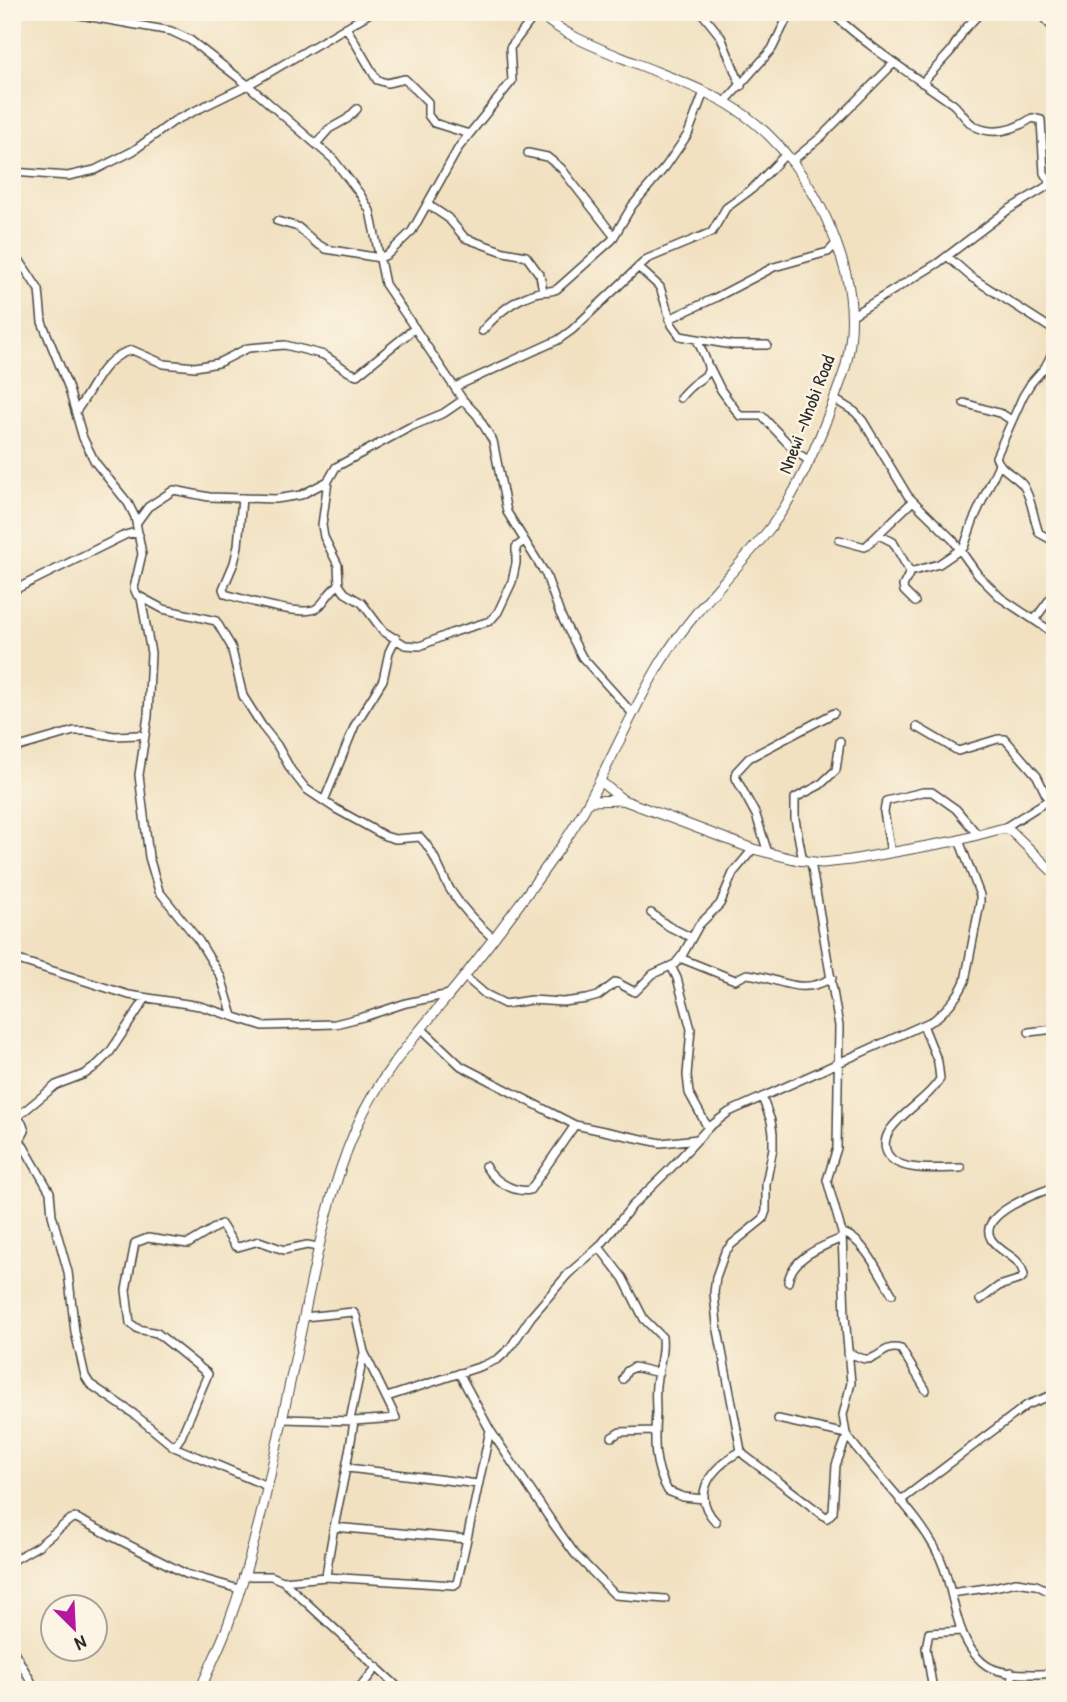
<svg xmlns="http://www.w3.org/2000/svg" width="1067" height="1702" font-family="'Patrick Hand',sans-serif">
  <rect width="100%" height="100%" fill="#fcf5e5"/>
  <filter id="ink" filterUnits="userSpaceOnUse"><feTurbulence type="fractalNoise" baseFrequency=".0143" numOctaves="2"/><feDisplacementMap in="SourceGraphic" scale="14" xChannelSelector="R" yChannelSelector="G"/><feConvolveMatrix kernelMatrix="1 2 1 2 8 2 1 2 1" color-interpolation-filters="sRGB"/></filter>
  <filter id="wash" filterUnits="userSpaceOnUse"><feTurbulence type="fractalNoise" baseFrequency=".00686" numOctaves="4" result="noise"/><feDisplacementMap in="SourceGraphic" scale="28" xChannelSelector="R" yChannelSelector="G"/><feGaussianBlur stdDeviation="1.57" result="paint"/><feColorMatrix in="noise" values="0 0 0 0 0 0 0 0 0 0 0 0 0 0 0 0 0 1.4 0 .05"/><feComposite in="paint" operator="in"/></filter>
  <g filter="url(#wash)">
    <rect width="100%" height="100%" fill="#f1e1c1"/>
  </g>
  <g filter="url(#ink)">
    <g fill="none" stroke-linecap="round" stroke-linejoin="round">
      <defs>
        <path id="minor" d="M 63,12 L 171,31 L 190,40 L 249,86 L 333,159 L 360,194 L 370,211 L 385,284 L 463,400 L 477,415 L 493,441 L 507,512 L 546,575 L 560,614 L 582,657 L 633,714
          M 701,12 L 721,37 L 741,86
          M 831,12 C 868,47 912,75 953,104 C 961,111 967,123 976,127 C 996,136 1016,129 1032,118 L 1041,120 L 1044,173 L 1051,184
          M 1016,12 L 1042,16 L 1055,30
          M 12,16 L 14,12
          M 346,27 L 377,80 L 387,83 L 405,79 L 428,102 L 428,115 L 434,123 L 469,134
          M 922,83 L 951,51 L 964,30 L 981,12
          M 725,102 L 772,49 L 790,12
          M 316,144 L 329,129 L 347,119 L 357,109
          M 528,153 L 547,157 L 561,168 L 614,236
          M 792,161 L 821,137 L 894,63
          M 12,172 L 68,176 L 95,170 L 133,151 L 174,121 L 248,85 L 372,12
          M 427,204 L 448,218 L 465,238 L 504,252 L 526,256 L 540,275 L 543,291
          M 277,221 L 298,227 L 316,243 L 326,249 L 380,258 L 388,254 L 412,231 L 459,147 L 512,81 L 510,48 L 537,12
          M 12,249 L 39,290 L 42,322 L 68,386 L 83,438 L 95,462 L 128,503 L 135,517 L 142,554 L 134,588 L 137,595 L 163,609 L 216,621 L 231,646 L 243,696 L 262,726 L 277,745 L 291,770 L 306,789 L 336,809 L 385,836 L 395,839 L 420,837 C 435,852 440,873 451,891 C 462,908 477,924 493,938
          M 947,256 L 971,277 L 1055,331
          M 638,267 L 660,287 L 672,325 L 680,336 L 732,345 L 767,345
          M 851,316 L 938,263 L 1008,210 L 1054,182
          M 669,319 L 715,298 L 774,267 L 828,252 L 836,244
          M 482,331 C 498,313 512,301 535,293 C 543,290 549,293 557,289 L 612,240 L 632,206 L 666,166 L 688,134 L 704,92
          M 1055,348 L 1045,367 L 1031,383 L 1023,396 L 996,457 C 1000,470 1015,475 1023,485 C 1032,498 1033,518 1039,533 L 1055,542
          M 710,368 L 721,390 L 740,416 L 762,416 L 797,453 L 810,461
          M 455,387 L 558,340 L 572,330 L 647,259 L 712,232 L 726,208 L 752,189 L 786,154
          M 680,398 C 704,366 720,387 697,340
          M 834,399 L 855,412 L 863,421 L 908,496 L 953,540 L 978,575 L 1001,598 L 1055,634
          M 463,400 L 444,413 L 410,427 L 336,467 L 328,481 L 322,525 L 324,537 L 338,565 L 339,585 L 345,593 L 362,603 L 383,631 L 405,645 L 420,646 L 451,633 L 490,621 L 498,612 L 512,582 L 516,563 L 516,547 L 524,541
          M 964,403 L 1002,414 L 1011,420
          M 76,411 C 94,388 101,358 132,350 L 164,364 L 195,367 L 218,363 L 248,348 L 285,345 L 324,355 L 349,372 L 357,375 L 415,328
          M 242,498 L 238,546 L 234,563 L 223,589 L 225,594 C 243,599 303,618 317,608 C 326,602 328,591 339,585
          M 137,522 L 148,507 L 174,490 L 209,497 L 276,499 L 301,495 L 328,481
          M 879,535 L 893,542 L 910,572
          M 839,540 L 865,547 L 913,501
          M 12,591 L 125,535 L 132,533 L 139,535
          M 141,598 L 151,653 L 148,716 L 139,775 L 149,857 L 159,891 L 199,941 L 221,977 L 233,1016
          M 915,602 L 904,591 L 903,586 L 910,572 L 939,564 L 964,547 L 973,521 L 999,464
          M 1035,619 L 1055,592
          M 917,727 L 958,751 L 998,739 L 1005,739 L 1037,776 L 1048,799
          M 12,749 L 74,731 L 87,731 L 114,736 L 139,735
          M 324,801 L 355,725 L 383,680 L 389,652 L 396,638
          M 1004,828 L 1055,796
          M 768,853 L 756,815 L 736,778 L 736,772 L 749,758 L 834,713
          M 891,853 L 884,812 L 886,801 L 923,792 L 932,792 L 956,809 L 977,834
          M 803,861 L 795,819 L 795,798 L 820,785 L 836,770 L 840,741
          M 811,862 L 839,1026 L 837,1148 L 827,1180 L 842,1233 L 845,1316 L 851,1383 L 843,1415 L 846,1434 C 874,1474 929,1523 944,1568 C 955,1599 956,1639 982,1662 C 1000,1678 1032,1673 1055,1674
          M 651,913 L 668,926 L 692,938
          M 12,958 L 129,995 L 200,1006 L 263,1026 L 335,1024 L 367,1016 L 406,1003 L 450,994
          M 680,958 L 735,980 L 747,974 C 780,978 799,997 832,978
          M 671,966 L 677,978 L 691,1029 L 687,1075 L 689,1093 L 708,1128
          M 464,976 L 485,994 L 505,1004 L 531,1000 L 563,1002 L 587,999 L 598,996 L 616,982 L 635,992 L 653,974 L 675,964 L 683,954 L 699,925 L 720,904 L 733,873 L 753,849
          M 923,1025 L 938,1062 L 940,1079 C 928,1099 904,1110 890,1130 C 886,1136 884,1143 886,1150 C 893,1174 941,1168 961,1168
          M 422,1029 L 461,1066 L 575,1125 L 661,1143 L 698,1139
          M 1029,1032 L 1055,1029
          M 762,1097 L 771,1121 L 773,1133 L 773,1148 L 766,1184 L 766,1211 L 763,1219 L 732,1244 L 725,1252 L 716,1277 L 714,1293 L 717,1325 L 741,1451 L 744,1455 L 827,1518 L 833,1512 L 836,1465 L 847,1436
          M 12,1113 L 22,1123 L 25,1131 L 20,1140 L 50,1192 L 52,1215 L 68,1272 L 75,1332 L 85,1376 L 90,1384 L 134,1414 L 174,1447 L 267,1486
          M 17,1117 L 56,1085 L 85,1074 L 96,1066 L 110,1052 L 146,998
          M 485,1166 C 494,1180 512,1193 530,1190 L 575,1125
          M 842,1233 C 863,1237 881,1276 892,1294
          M 599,1247 L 623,1278 L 644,1319 L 662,1337 C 664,1357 658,1367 656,1385 C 655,1394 656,1404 656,1413 C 654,1442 653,1465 668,1491 L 683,1497 L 704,1499
          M 788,1282 C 792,1257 821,1247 842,1238
          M 980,1300 L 999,1286 L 1021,1279 L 1024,1275 C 1019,1254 1001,1255 991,1239 C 976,1214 1040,1192 1055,1187
          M 848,1353 C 853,1354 861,1359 866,1359 C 880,1360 883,1344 901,1349 L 926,1390
          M 459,1373 L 490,1430 L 552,1522 L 575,1554 L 615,1595 L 665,1599
          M 623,1379 L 627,1371 L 634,1367 L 659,1373
          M 387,1397 L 482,1366 L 498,1359 L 510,1348 L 531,1317 L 568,1274 L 599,1247 L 632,1206 L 670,1169 L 708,1128 L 729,1112 L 934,1020 C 947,1009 959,996 965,981 L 980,903 L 980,895 L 959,840
          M 282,1419 L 354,1421 L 396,1418 L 364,1352 L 356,1316 L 353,1312 L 304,1317
          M 778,1419 L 846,1434
          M 350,1420 L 364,1353
          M 612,1437 L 620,1432 L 653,1431
          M 174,1447 L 181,1437 L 208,1374 L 157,1333 L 138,1329 L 130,1323 L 126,1290 L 135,1243 L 148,1238 L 188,1244 L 221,1224 L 235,1246 L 238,1247 L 259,1241 L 284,1250 L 307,1245 L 318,1247
          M 348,1468 L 478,1484
          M 900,1501 L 1027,1405 L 1055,1394
          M 716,1522 C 688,1493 714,1466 741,1451
          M 334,1527 L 467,1539 L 490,1430
          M 12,1561 L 38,1546 L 71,1519 L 76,1518 L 186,1574 L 239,1589
          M 243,1576 L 271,1576 L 283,1581 L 401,1690
          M 326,1577 C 332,1525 347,1474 354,1421
          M 283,1581 L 326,1577 L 454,1585 L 457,1583 L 467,1539
          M 951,1593 L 994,1587 L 1016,1582 L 1036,1585 L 1055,1594
          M 12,1648 L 36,1690
          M 1011,1672 L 1014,1690
          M 358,1690 L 377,1667
          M 933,1690 L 926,1648 L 929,1633 L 962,1631"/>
        <path id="major" d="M 601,782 L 623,800 L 753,849 L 798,860 L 822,863 L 851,860 L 955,841 L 1004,828 L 1011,831 L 1055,874
          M 590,801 L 623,800
          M 200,1690 C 209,1668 220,1647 228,1625 C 260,1537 277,1442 297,1350 C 313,1274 326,1197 357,1126 C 381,1071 426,1024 463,978 C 496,936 529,892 560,848 C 601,790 624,723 661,662 C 690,615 728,578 763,537 C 796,497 815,450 833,403 C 837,390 843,377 846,365 C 853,336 853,303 846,274 C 828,206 789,140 728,104 C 699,87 666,76 635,63 C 601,49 566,37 537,12"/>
      </defs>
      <use href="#minor" stroke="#494642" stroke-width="10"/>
      <use href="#major" stroke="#494642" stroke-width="11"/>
      <use href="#minor" stroke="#fff" stroke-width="7"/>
      <use href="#major" stroke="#fff" stroke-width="9"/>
    </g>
  </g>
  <g text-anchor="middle" stroke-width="5" stroke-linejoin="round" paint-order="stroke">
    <g font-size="19" fill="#2b2b2b" stroke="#fcf5e5">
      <text transform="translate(806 414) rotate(-69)" y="7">Nnewi -Nnobi Road</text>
    </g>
  </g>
  <rect width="1067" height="1702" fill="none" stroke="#fcf5e5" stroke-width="42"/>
  <g transform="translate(74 1628) rotate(156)"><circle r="33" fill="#fcf5e5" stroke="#a8a49b" stroke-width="2"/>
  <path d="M0-5L12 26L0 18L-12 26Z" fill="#b5179e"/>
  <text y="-10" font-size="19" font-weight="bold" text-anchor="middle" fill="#2b2b2b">N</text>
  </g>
</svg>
